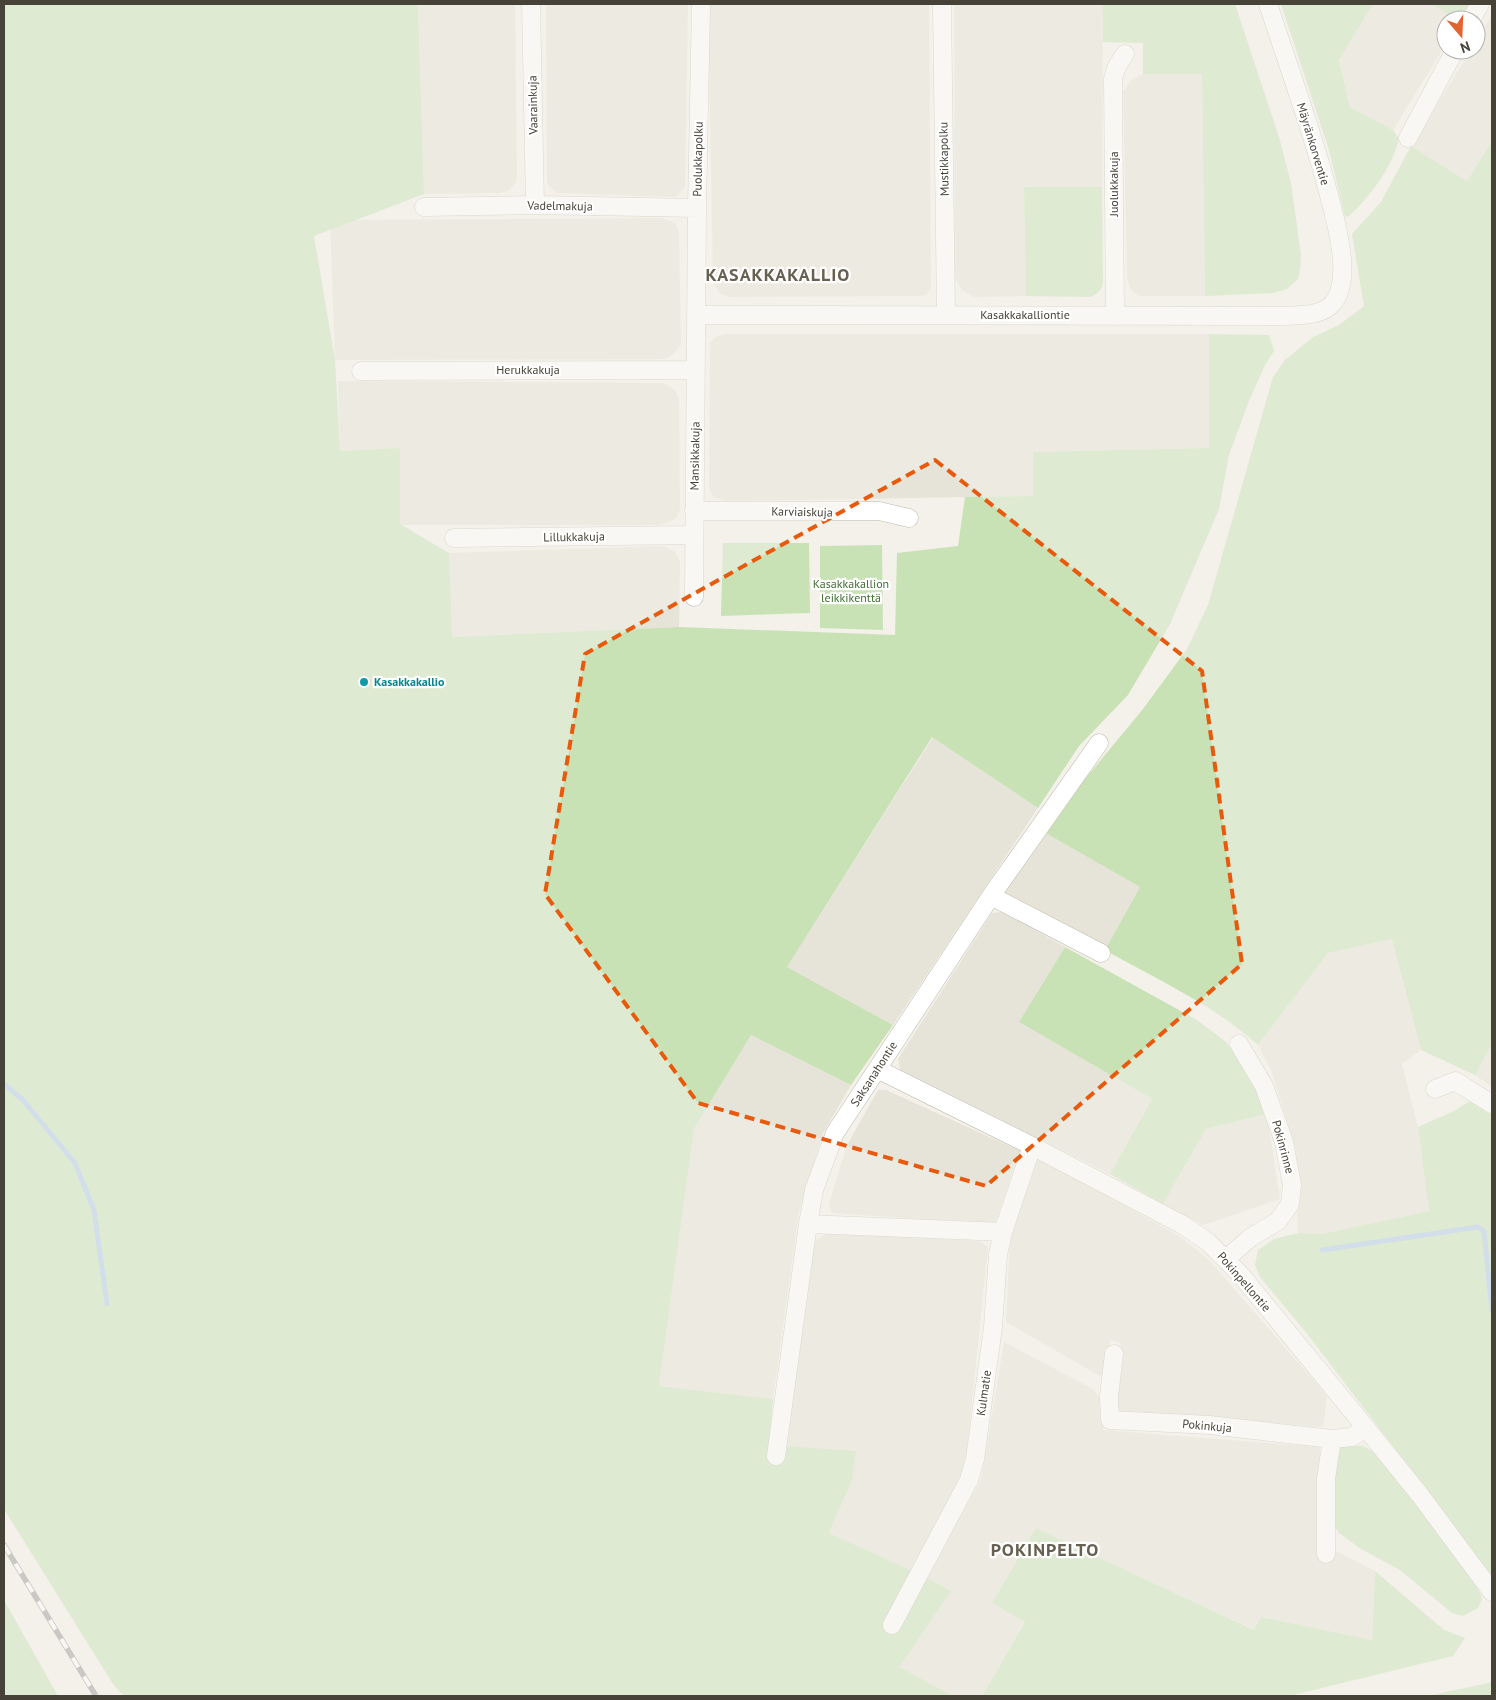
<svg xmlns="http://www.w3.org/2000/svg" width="1496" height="1700" font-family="'PT Sans',sans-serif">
  <rect width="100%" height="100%" fill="#f3f1e9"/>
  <path fill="#e6e4d8" d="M 418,4 L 515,4 L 517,180 L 510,190 L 500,193 L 424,194 Z
    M 546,4 L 688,4 L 685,187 L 676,197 L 556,193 L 547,183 Z
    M 708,4 L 929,4 L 931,288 L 926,295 L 919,296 L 728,297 L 719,293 L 713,282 Z
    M 954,4 L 1103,4 L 1102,187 L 1024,187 L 1026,296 L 973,297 L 962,290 L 955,278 Z
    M 1373,4 L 1432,4 L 1457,20 L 1446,20 L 1446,44 L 1393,130 L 1350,107 L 1339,60 Z
    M 1492,15 L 1492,141 L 1467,181 L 1411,146 L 1471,50 L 1476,50 L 1476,41 Z
    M 1202,73 L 1205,296 L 1139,296 L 1133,292 L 1129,285 L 1127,277 L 1123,92 L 1131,81 L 1143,74 Z
    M 662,218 L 675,223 L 679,232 L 681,345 L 675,352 L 666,359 L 335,360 L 330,220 Z
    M 725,334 L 1209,334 L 1209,448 L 1034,452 L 1033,496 L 725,501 L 712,496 L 709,486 L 710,343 L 717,336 Z
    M 338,381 L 664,383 L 674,389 L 679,398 L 680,509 L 677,517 L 669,522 L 658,525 L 400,525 L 400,448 L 340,451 Z
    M 664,546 L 675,552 L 680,562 L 679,627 L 451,637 L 449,553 Z
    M 933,737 L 1038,808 L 893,1025 L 787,967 Z
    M 1042,831 L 1140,887 L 1105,950 L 1003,893 Z
    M 1003,912 L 1065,947 L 1019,1022 L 1152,1099 L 1110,1174 L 900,1070 L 898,1059 L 992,913 Z
    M 1392,939 L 1421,1050 L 1402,1064 L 1418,1127 L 1429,1211 L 1322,1234 L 1298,1233 L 1296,1150 L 1272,1073 L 1258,1045 L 1328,953 Z
    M 751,1035 L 851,1085 L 823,1133 L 799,1212 L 773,1399 L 659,1386 L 694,1129 Z
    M 1492,1044 L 1492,1087 L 1475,1075 Z
    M 878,1090 L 886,1090 L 1020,1151 L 995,1224 L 832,1213 L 829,1205 L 846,1147 Z
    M 1267,1114 L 1280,1199 L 1203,1225 L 1163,1204 L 1206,1129 Z
    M 1037,1157 L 1181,1237 L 1209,1260 L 1327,1396 L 1323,1427 L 1118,1412 L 1121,1343 L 1110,1340 L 1105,1379 L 1006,1322 L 1010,1234 Z
    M 829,1232 L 979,1241 L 988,1247 L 964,1479 L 913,1571 L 829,1533 L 852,1480 L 783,1445 L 815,1241 Z
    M 1004,1342 L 1093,1389 L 1104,1404 L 1103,1430 L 1320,1447 L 1318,1542 L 1375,1571 L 1372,1640 L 1262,1617 L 1255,1630 L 1036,1528 L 992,1603 L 1025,1621 L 982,1696 L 953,1696 L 900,1667 L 951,1591 L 926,1577 L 981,1480 Z"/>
  <path fill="#c8e2b6" d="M 4,4 L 418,4 L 424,194 L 314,236 L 335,360 L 340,451 L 400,448 L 400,524 L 449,553 L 452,637 L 679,627 L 895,635 L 897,553 L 958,546 L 965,497 L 1033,496 L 1033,452 L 1209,448 L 1209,334 L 1269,335 L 1274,351 L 1265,365 L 1249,401 L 1229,455 L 1219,509 L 1170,624 L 1128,695 L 1079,746 L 1038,808 L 932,737 L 787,967 L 893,1025 L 851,1085 L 751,1035 L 694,1129 L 659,1386 L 773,1399 L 769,1445 L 856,1451 L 852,1480 L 829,1533 L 926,1577 L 951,1591 L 900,1667 L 953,1696 L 124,1696 L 113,1684 L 4,1509 Z
    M 1103,4 L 1235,4 L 1279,137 L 1291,183 L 1301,255 L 1300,270 L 1298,279 L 1287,289 L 1273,293 L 1205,296 L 1202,74 L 1143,74 L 1143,43 L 1103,42 Z
    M 1281,4 L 1373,4 L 1339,60 L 1350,107 L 1393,130 L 1399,139 C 1391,169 1371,195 1349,216 L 1345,217 L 1329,150 Z
    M 1432,4 L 1471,4 L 1461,20 L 1457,20 Z
    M 1492,141 L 1492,1044 L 1475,1075 L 1421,1050 L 1392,939 L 1328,953 L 1258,1045 C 1214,1005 1156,979 1105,950 L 1140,887 L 1042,831 L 1143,709 L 1187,649 L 1208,605 L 1273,377 L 1285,360 L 1313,337 L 1339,325 L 1364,306 L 1352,234 L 1381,202 L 1411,146 L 1467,181 Z
    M 1024,187 L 1102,187 L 1103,282 C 1102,289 1098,294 1090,297 L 1026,296 Z
    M 723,543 L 809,543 L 810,613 L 721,616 Z
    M 882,545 L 883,630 L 820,628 L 820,546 Z
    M 1065,947 L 1197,1020 L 1226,1042 L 1246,1067 L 1262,1099 L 1267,1114 L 1206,1129 L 1163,1204 L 1110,1174 L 1152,1099 L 1019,1022 Z
    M 1473,1099 L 1492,1112 L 1492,1576 L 1305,1331 L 1260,1277 L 1255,1265 L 1258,1250 L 1274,1239 L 1298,1233 L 1322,1234 L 1429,1211 L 1418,1127 L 1454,1111 Z
    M 1347,1445 L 1363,1446 L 1377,1454 L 1476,1584 L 1482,1599 L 1478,1608 L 1463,1616 L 1452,1613 L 1400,1570 L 1361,1549 L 1339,1533 L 1333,1524 L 1335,1460 L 1339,1449 Z
    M 1036,1528 L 1254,1630 L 1261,1617 L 1372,1640 L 1375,1571 L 1444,1630 L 1465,1638 L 1453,1656 L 1289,1696 L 982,1696 L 1025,1622 L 992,1603 Z
    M 4,1600 L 58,1696 L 4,1696 Z
    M 1492,1682 L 1492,1696 L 1428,1696 L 1488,1683 Z"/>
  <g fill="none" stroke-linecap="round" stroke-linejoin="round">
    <path stroke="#acc7e8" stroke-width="5" d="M 4,1084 L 23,1100 L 75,1163 L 94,1210 L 107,1304
      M 1322,1250 L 1478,1227 L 1484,1231 L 1492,1311"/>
    <defs>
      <path id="minor" d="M 531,4 L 535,205
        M 942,4 L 946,314
        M 1471,20 L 1480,4
        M 1408,138 L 1455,50
        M 424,207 L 535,205 L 697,208
        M 697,315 L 1282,316 C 1298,315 1321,317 1333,303 C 1342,292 1343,273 1342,259 C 1339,229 1330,199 1322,170 C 1306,114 1286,59 1268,4
        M 1115,316 L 1113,79 L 1117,66 L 1125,54
        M 361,371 L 695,370
        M 694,511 L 879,511 L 909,518
        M 454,538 L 694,535
        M 694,597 L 697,208 L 701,4
        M 991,896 L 1101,953
        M 877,1069 L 1032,1146 L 1183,1225 L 1208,1242 L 1240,1274 L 1353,1412 L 1420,1495 L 1492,1592
        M 1435,1089 L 1455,1081 L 1492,1104
        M 808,1224 L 1003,1232
        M 1226,1259 L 1250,1238 L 1278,1221 L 1290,1204 L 1292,1185 L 1284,1142 L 1264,1086 L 1239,1044
        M 1114,1354 L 1109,1396 L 1110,1420 L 1209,1425 L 1332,1439 L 1352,1437 L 1365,1428
        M 776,1456 L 808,1224 L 814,1190 L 835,1133 L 991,896 L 1099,743
        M 1326,1554 L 1326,1479 L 1332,1439
        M 892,1625 L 969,1480 L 975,1459 L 993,1327 L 998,1255 L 1003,1232 L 1032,1146"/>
    </defs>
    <use href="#minor" stroke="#bdbaad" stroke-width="19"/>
    <use href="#minor" stroke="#fff" stroke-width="18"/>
    <defs>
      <path id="rail" d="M 4,1545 L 96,1696"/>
    </defs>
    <use href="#rail" stroke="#979797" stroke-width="5.5"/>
    <use href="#rail" stroke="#fff" stroke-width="4" stroke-dasharray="11" stroke-linecap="butt"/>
  </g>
  <path d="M0 0H1496V1700H0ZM 935,460 L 1202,671 L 1242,964 L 986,1186 L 698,1103 L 545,894 L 585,654 Z" fill="#f3f1e9" fill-opacity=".55" fill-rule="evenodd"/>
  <path fill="none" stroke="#e8590c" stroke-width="4" stroke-dasharray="10 6" stroke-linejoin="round" d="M 935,460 L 1202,671 L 1242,964 L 986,1186 L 698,1103 L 545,894 L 585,654 Z"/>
  <circle fill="#0f9aa8" stroke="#fff" stroke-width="2" cx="364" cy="682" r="5"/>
  <g text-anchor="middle" stroke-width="4.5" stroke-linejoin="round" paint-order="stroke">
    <g font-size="12" fill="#464238" stroke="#fff">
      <text transform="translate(533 105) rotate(-91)" y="4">Vaarainkuja</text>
      <text transform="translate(1313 144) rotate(73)" y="4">Mäyränkorventie</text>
      <text transform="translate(698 159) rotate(-89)" y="4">Puolukkapolku</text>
      <text transform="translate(944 159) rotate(-91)" y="4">Mustikkapolku</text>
      <text transform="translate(1114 184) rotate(-90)" y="4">Juolukkakuja</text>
      <text transform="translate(560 206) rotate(1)" y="4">Vadelmakuja</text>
      <text x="1025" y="319">Kasakkakalliontie</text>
      <text x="528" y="374">Herukkakuja</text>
      <text transform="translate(695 456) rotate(-89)" y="4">Mansikkakuja</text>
      <text transform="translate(802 512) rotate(1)" y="4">Karviaiskuja</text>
      <text transform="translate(574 537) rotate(-1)" y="4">Lillukkakuja</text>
      <text transform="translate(874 1074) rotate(-57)" y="4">Saksanahontie</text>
      <text transform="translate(1283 1147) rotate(75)" y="4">Pokinrinne</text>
      <text transform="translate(1244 1282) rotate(49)" y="4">Pokinpellontie</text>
      <text transform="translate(984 1393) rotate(-82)" y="4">Kulmatie</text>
      <text transform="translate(1207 1426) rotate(5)" y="4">Pokinkuja</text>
    </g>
    <g font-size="12" fill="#407132" stroke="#fff">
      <text x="851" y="588">Kasakkakallion<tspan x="851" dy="14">leikkikenttä</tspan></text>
    </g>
    <g font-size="12" font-weight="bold" fill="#0d838f" stroke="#fff" text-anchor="start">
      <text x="374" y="686">Kasakkakallio</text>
    </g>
    <g font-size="18" font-weight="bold" letter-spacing="1" fill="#676151" stroke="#fff">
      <text x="778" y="281">KASAKKAKALLIO</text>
      <text x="1045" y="1556">POKINPELTO</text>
    </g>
  </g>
  <rect width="1496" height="1700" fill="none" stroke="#464238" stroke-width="10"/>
  <g transform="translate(1461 35) rotate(161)"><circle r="24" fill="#ffffff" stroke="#b5b3af"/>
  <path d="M0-4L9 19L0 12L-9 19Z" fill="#e26530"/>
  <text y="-8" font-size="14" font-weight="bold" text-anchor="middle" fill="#464238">N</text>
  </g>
</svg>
